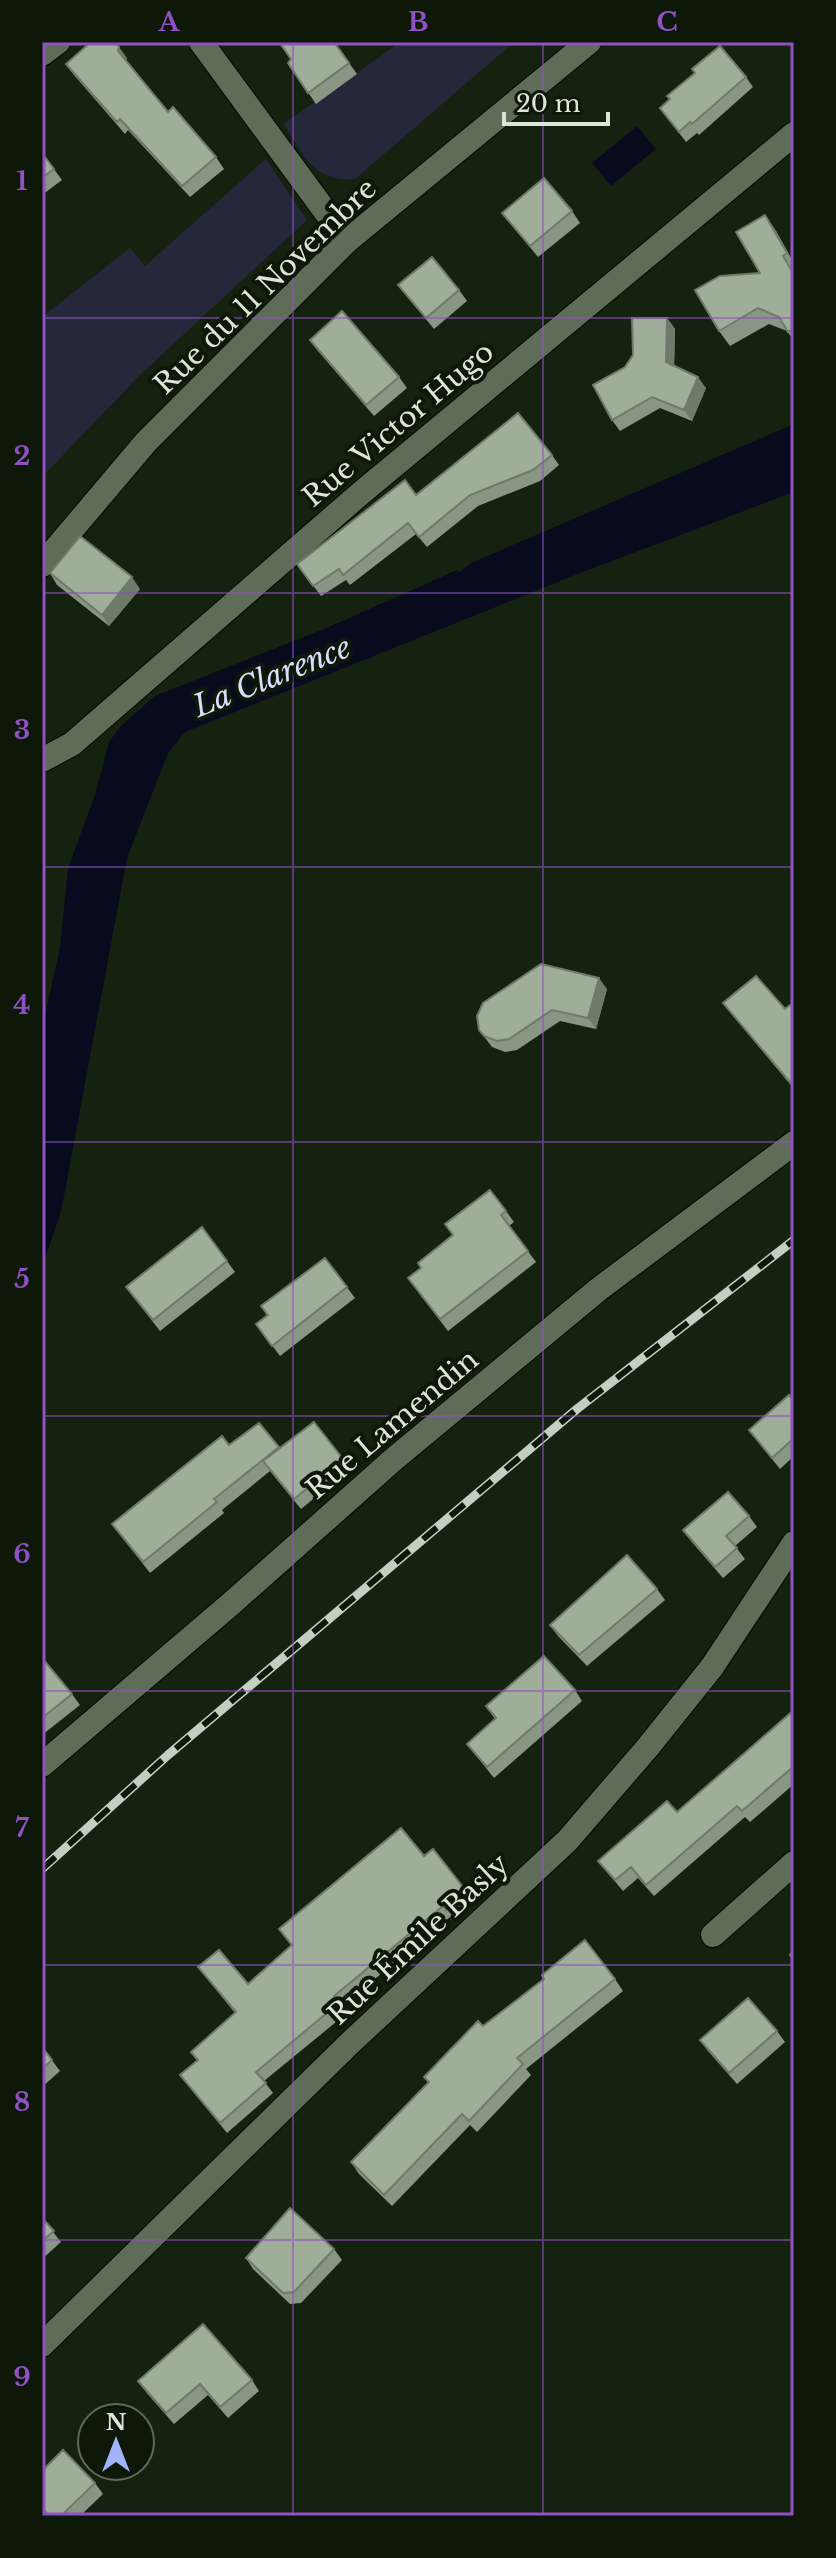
<svg xmlns="http://www.w3.org/2000/svg" width="836" height="2558" font-family="'Libre Baskerville',serif">
  <rect width="100%" height="100%" fill="#162210"/>
  <path fill="#24283a" d="M 401,42 L 514,42 L 355,179 C 312,182 305,155 283,124 Z
    M 266,159 L 307,220 L 140,375 L 42,477 L 42,317 L 130,248 L 145,266 Z"/>
  <path fill="#080a1e" d="M 637,126 L 656,149 L 611,186 L 592,163 Z
    M 794,424 L 794,492 L 580,573 L 185,732 L 168,753 L 127,858 L 61,1212 L 42,1267 L 42,1029 L 60,948 L 68,868 L 95,795 L 109,742 L 121,726 L 155,696 L 329,627 L 457,570 L 460,572 L 471,563 Z"/>
  <g fill="none" stroke-linecap="round" stroke-linejoin="round">
    <defs>
      <path id="street" d="M 201,42 L 347,241
        M 42,54 L 58,42
        M 42,760 L 72,744 L 361,493 L 794,134
        M 42,1765 L 233,1602 L 394,1459 L 599,1289 L 794,1143
        M 713,1935 L 794,1863
        M 42,2345 L 350,2043 L 567,1841 L 648,1747 L 712,1667 L 794,1543"/>
      <path id="secondary" d="M 42,565 L 146,442 L 347,241 L 589,42"/>
    </defs>
    <use href="#street" stroke="#030b01" stroke-width="26"/>
    <use href="#secondary" stroke="#030b01" stroke-width="26"/>
    <use href="#street" stroke="#5e6c58" stroke-width="24"/>
    <use href="#secondary" stroke="#5e6c58" stroke-width="24"/>
    <defs>
      <path id="rail" d="M 42,1869 L 168,1755 L 577,1409 L 794,1240"/>
    </defs>
    <use href="#rail" stroke="#c5cec2" stroke-width="9"/>
    <use href="#rail" stroke="#0d1808" stroke-width="6" stroke-dasharray="18" stroke-linecap="butt"/>
  </g>
  <path fill="#889683" d="M 334,42 L 357,74 L 316,104 L 288,63 L 291,59 Z
    M 127,58 L 126,61 L 168,112 L 216,157 L 224,169 L 190,197 L 128,130 L 125,134 L 74,75 L 66,64 Z
    M 746,77 L 753,87 L 699,135 L 697,133 L 686,142 L 660,108 Z
    M 42,153 L 62,180 L 42,195 Z
    M 572,211 L 580,223 L 538,257 L 502,213 Z
    M 765,215 L 776,231 L 794,263 L 794,341 L 787,331 L 769,324 L 730,346 L 719,331 L 760,273 Z
    M 398,285 L 459,290 L 467,301 L 434,329 Z
    M 667,318 L 675,329 L 674,366 L 706,388 L 692,421 L 660,408 L 620,431 L 612,420 L 625,367 Z
    M 310,340 L 399,377 L 407,388 L 374,416 L 318,351 Z
    M 552,455 L 559,465 L 540,481 L 478,506 L 427,547 L 416,534 L 350,585 L 346,580 L 321,596 L 297,564 L 416,495 Z
    M 50,573 L 140,589 L 109,626 L 57,585 Z
    M 607,989 L 596,1029 L 560,1021 L 517,1050 L 505,1052 L 492,1047 L 479,1030 Z
    M 794,1002 L 794,1089 L 723,1003 L 785,1009 Z
    M 506,1211 L 514,1222 L 509,1226 L 536,1262 L 448,1331 L 408,1278 L 421,1268 L 453,1235 L 445,1224 Z
    M 202,1227 L 235,1272 L 160,1331 L 126,1287 Z
    M 325,1258 L 355,1298 L 280,1356 L 256,1324 L 267,1316 L 261,1306 Z
    M 794,1401 L 794,1456 L 780,1469 L 749,1430 Z
    M 259,1423 L 280,1448 L 343,1459 L 350,1469 L 301,1509 L 270,1471 L 222,1510 L 224,1513 L 150,1573 L 112,1524 L 229,1445 Z
    M 749,1516 L 757,1527 L 735,1546 L 745,1559 L 723,1578 L 691,1541 L 683,1530 Z
    M 657,1589 L 665,1600 L 587,1666 L 558,1636 L 550,1625 Z
    M 42,1658 L 72,1694 L 80,1705 L 42,1735 Z
    M 575,1690 L 582,1701 L 494,1778 L 467,1744 L 495,1719 L 486,1706 Z
    M 794,1710 L 794,1784 L 750,1822 L 745,1817 L 654,1896 L 638,1878 L 623,1891 L 598,1861 L 677,1812 Z
    M 424,1856 L 467,1892 L 475,1902 L 453,1921 L 450,1917 L 342,2006 L 347,2013 L 264,2081 L 273,2093 L 227,2133 L 180,2075 L 197,2061 L 191,2052 L 235,2013 L 198,1967 L 248,1984 L 291,1945 L 279,1929 Z
    M 615,1979 L 623,1991 L 526,2069 L 531,2075 L 477,2132 L 470,2125 L 392,2206 L 359,2174 L 351,2162 L 428,2083 L 424,2077 L 483,2026 Z
    M 777,2031 L 785,2042 L 737,2084 L 708,2051 L 700,2040 Z
    M 42,2047 L 60,2071 L 42,2087 Z
    M 42,2218 L 61,2242 L 42,2259 Z
    M 334,2249 L 342,2260 L 301,2303 L 290,2304 L 253,2269 L 246,2258 Z
    M 252,2380 L 259,2391 L 228,2418 L 208,2395 L 174,2424 L 146,2392 L 138,2381 Z
    M 42,2471 L 95,2483 L 103,2494 L 80,2516 L 46,2516 L 42,2512 Z"/>
  <path fill="#6f7a6a" d="M 119,47 L 127,58 L 125,62 L 118,51 Z
    M 765,215 L 776,231 L 794,264 L 787,253 Z
    M 667,318 L 675,329 L 674,373 L 666,362 Z
    M 698,377 L 706,388 L 692,421 L 684,410 Z
    M 132,577 L 140,589 L 109,626 L 102,615 Z
    M 599,978 L 607,989 L 596,1029 L 588,1018 Z"/>
  <path fill="#9eae98" stroke="#6f7a6a" stroke-width="2" d="M 91,42 L 115,42 L 119,47 L 118,51 L 168,112 L 173,107 L 216,157 L 182,186 L 120,119 L 117,122 L 66,64 Z
    M 279,42 L 334,42 L 349,63 L 308,93 L 288,63 L 291,59 Z
    M 720,46 L 746,77 L 692,124 L 690,122 L 679,132 L 660,108 L 670,99 L 667,96 L 695,73 L 692,69 Z
    M 42,153 L 54,169 L 42,178 Z
    M 544,178 L 572,211 L 530,246 L 502,213 Z
    M 765,215 L 787,253 L 783,256 L 794,274 L 794,329 L 788,332 L 779,317 L 758,308 L 719,331 L 695,290 L 720,276 L 760,273 L 736,232 Z
    M 432,257 L 459,290 L 426,318 L 398,285 Z
    M 342,311 L 399,377 L 366,405 L 310,340 Z
    M 632,318 L 667,318 L 666,362 L 698,377 L 684,410 L 652,397 L 612,420 L 593,385 L 625,367 L 633,355 Z
    M 518,413 L 552,455 L 533,470 L 470,495 L 419,537 L 408,523 L 343,575 L 339,569 L 313,586 L 297,564 L 405,480 L 416,495 Z
    M 80,536 L 132,577 L 102,615 L 50,573 Z
    M 541,964 L 599,978 L 588,1018 L 552,1010 L 509,1039 L 497,1041 L 484,1036 L 479,1030 L 477,1016 L 483,1003 Z
    M 756,976 L 785,1009 L 794,1002 L 794,1087 L 723,1003 Z
    M 490,1190 L 506,1211 L 501,1215 L 528,1251 L 440,1319 L 408,1278 L 421,1268 L 418,1263 L 453,1235 L 445,1224 Z
    M 202,1227 L 227,1261 L 153,1320 L 126,1287 Z
    M 325,1258 L 347,1287 L 272,1346 L 256,1324 L 268,1315 L 261,1306 Z
    M 789,1395 L 794,1401 L 794,1438 L 772,1458 L 749,1430 Z
    M 314,1422 L 343,1459 L 294,1499 L 263,1461 Z
    M 259,1423 L 279,1447 L 214,1499 L 217,1502 L 143,1562 L 112,1524 L 222,1436 L 229,1445 Z
    M 728,1492 L 749,1516 L 726,1536 L 737,1548 L 715,1567 L 683,1530 Z
    M 627,1555 L 657,1589 L 579,1655 L 550,1625 Z
    M 544,1656 L 575,1690 L 487,1767 L 467,1744 L 496,1718 L 486,1706 Z
    M 42,1658 L 72,1694 L 42,1718 Z
    M 794,1710 L 794,1766 L 742,1811 L 737,1806 L 646,1885 L 631,1867 L 615,1880 L 598,1861 L 667,1801 L 677,1812 Z
    M 401,1828 L 424,1856 L 433,1849 L 467,1892 L 446,1910 L 443,1906 L 334,1996 L 340,2002 L 256,2072 L 266,2083 L 220,2123 L 180,2075 L 198,2060 L 191,2052 L 236,2012 L 198,1967 L 219,1950 L 248,1984 L 292,1945 L 279,1929 Z
    M 585,1940 L 615,1979 L 517,2058 L 523,2064 L 469,2121 L 462,2114 L 384,2195 L 351,2162 L 429,2082 L 424,2077 L 478,2021 L 483,2026 L 544,1979 L 542,1975 Z
    M 794,1951 L 794,1961 L 790,1955 Z
    M 748,1998 L 777,2031 L 729,2073 L 700,2040 Z
    M 42,2047 L 52,2060 L 42,2069 Z
    M 290,2208 L 334,2249 L 294,2292 L 283,2293 L 246,2258 Z
    M 42,2218 L 54,2231 L 42,2241 Z
    M 203,2324 L 252,2380 L 220,2407 L 200,2384 L 166,2413 L 138,2381 Z
    M 63,2450 L 95,2483 L 61,2516 L 49,2516 L 42,2508 L 42,2471 Z"/>
  <path fill="none" stroke="#8f51c4" stroke-width="2" stroke-opacity="0.55" d="M 293,42 L 293,2516M 543,42 L 543,2516M 42,318 L 794,318M 42,593 L 794,593M 42,867 L 794,867M 42,1142 L 794,1142M 42,1416 L 794,1416M 42,1691 L 794,1691M 42,1965 L 794,1965M 42,2240 L 794,2240"/>
  <g text-anchor="middle" stroke-width="8" stroke-linejoin="round" paint-order="stroke">
    <g font-size="28" fill="#dde5da" stroke="#0d1808">
      <text transform="translate(265 286) rotate(-44)" y="10">Rue du 11 Novembre</text>
      <text transform="translate(398 424) rotate(-40)" y="10">Rue Victor Hugo</text>
      <text transform="translate(392 1424) rotate(-40)" y="10">Rue Lamendin</text>
      <text transform="translate(418 1939) rotate(-43)" y="10">Rue Émile Basly</text>
    </g>
    <g font-size="30" font-style="italic" fill="#d8dffe" stroke="#0d1808">
      <text transform="translate(272 677) rotate(-22)" y="10">La Clarence</text>
    </g>
  </g>
  <rect width="836" height="2558" fill="none" stroke="#0d1808" stroke-width="88"/>
  <g transform="translate(116 2442)"><circle r="38" fill="#0d1808" stroke="#606a5c" stroke-width="2"/>
  <path d="M0-6L14 30L0 20L-14 30Z" fill="#a4b2fc"/>
  <text y="-12" font-size="22" font-weight="bold" text-anchor="middle" fill="#dde5da">N</text>
  </g>
  <path d="M504 112v12h104v-12" fill="none" stroke="#dde5da" stroke-width="4"/>
  <text x="516" y="112" font-size="24" fill="#dde5da" stroke="#0d1808" stroke-width="6" paint-order="stroke">20 m</text>
  <rect x="44" y="44" width="748" height="2470" fill="none" stroke="#8f51c4" stroke-width="3"/>
  <g font-size="26" text-anchor="middle" font-weight="bold" fill="#8f51c4">
    <text x="169" y="31">A</text>
    <text x="418" y="31">B</text>
    <text x="667" y="31">C</text>
    <text x="22" y="190">1</text>
    <text x="22" y="465">2</text>
    <text x="22" y="739">3</text>
    <text x="22" y="1014">4</text>
    <text x="22" y="1288">5</text>
    <text x="22" y="1563">6</text>
    <text x="22" y="1837">7</text>
    <text x="22" y="2111">8</text>
    <text x="22" y="2386">9</text>
  </g>
</svg>
